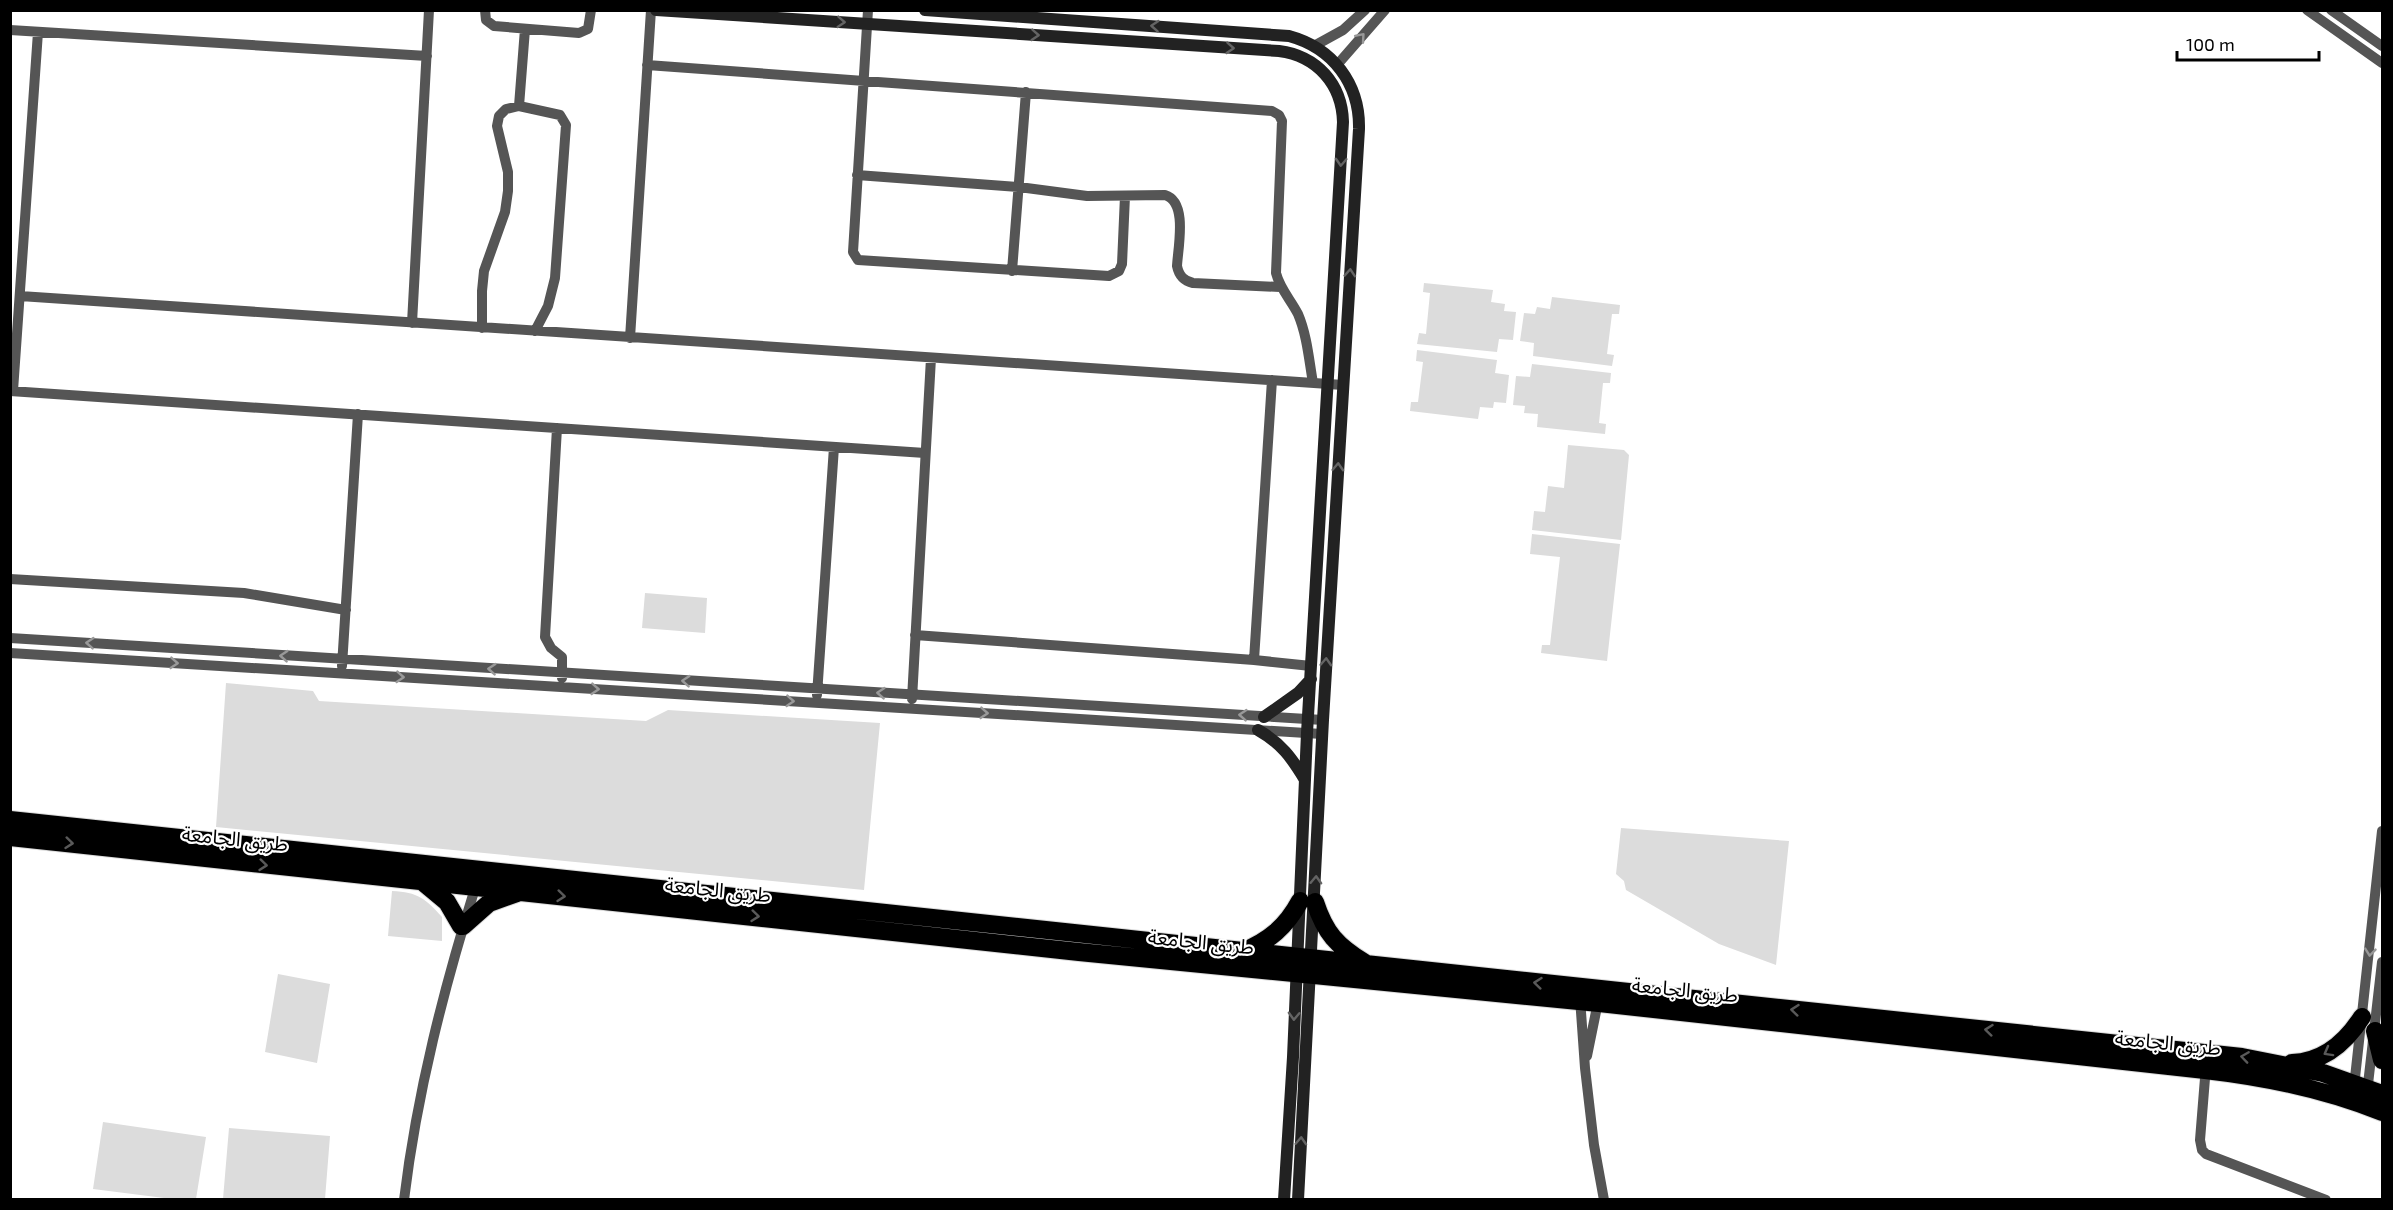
<svg xmlns="http://www.w3.org/2000/svg" width="2393" height="1210" font-family="'Exo 2','Noto Sans Arabic',sans-serif">
  <rect width="100%" height="100%" fill="#fff"/>
  <path fill="#dcdcdc" d="M 1424,283 L 1493,290 L 1491,302 L 1505,304 L 1504,311 L 1516,312 L 1513,340 L 1499,339 L 1497,352 L 1417,344 L 1419,333 L 1426,334 L 1430,293 L 1423,292 Z
    M 1552,297 L 1620,305 L 1619,314 L 1612,314 L 1607,354 L 1614,355 L 1612,366 L 1533,356 L 1534,343 L 1520,341 L 1524,313 L 1535,314 L 1537,307 L 1550,309 Z
    M 1417,350 L 1497,360 L 1495,373 L 1509,375 L 1506,403 L 1494,402 L 1493,408 L 1480,407 L 1478,419 L 1410,411 L 1411,402 L 1418,402 L 1423,362 L 1416,361 Z
    M 1532,364 L 1611,373 L 1610,383 L 1603,383 L 1599,423 L 1606,424 L 1605,434 L 1537,427 L 1538,414 L 1524,413 L 1525,406 L 1513,405 L 1516,376 L 1530,377 Z
    M 1568,445 L 1624,450 L 1629,455 L 1621,540 L 1532,530 L 1534,511 L 1545,512 L 1548,486 L 1564,488 Z
    M 1532,534 L 1620,544 L 1607,661 L 1541,653 L 1542,645 L 1550,645 L 1560,557 L 1530,554 Z
    M 645,593 L 707,598 L 705,633 L 642,628 Z
    M 226,683 L 313,691 L 319,701 L 646,721 L 668,710 L 880,723 L 864,890 L 216,827 Z
    M 1621,828 L 1789,841 L 1776,965 L 1719,944 L 1626,890 L 1624,881 L 1616,874 Z
    M 392,891 C 418,892 426,899 442,917 L 442,941 L 388,936 Z
    M 278,974 L 330,984 L 317,1063 L 265,1052 Z
    M 103,1122 L 206,1137 L 196,1199 L 172,1199 L 93,1189 Z
    M 229,1128 L 330,1136 L 325,1199 L 223,1199 Z"/>
  <g fill="none" stroke-linecap="round" stroke-linejoin="round">
    <defs>
      <path id="highway" d="M 10,820 L 2242,1057 L 2323,1073 L 2382,1094
        M 10,837 L 1079,952 L 1599,1003 L 2205,1070 C 2266,1077 2325,1089 2382,1112
        M 423,882 L 447,902 L 461,926
        M 1315,902 C 1325,933 1337,946 1365,963
        M 463,926 L 489,903 L 517,893
        M 1242,952 C 1269,941 1286,927 1300,901
        M 2375,1031 L 2382,1060
        M 2292,1063 C 2323,1062 2346,1042 2362,1017"/>
    </defs>
    <use href="#highway" stroke="#dbdbdb" stroke-width="20"/>
    <path stroke="#555" stroke-width="10" d="M 485,10 L 486,20 L 494,26 L 579,33 L 588,29 L 591,10
      M 868,10 L 853,252 L 858,260 L 1109,276 L 1119,271 L 1122,264 L 1125,196
      M 2307,10 L 2382,63
      M 2331,10 L 2382,46
      M 10,30 L 427,56
      M 1314,46 L 1343,30 L 1365,10
      M 647,65 L 1272,111 L 1279,115 L 1282,121 L 1276,273 C 1280,289 1291,300 1298,314 C 1307,335 1309,360 1313,383
      M 1337,65 L 1385,10
      M 519,106 L 560,115 L 566,125 L 555,278 L 548,306 L 535,331
      M 857,175 L 1019,187 L 1087,196 L 1165,195 C 1188,202 1178,247 1177,266 C 1179,276 1184,281 1193,283 L 1280,287
      M 1012,271 L 1026,92
      M 20,296 L 1343,385
      M 412,323 L 429,10
      M 482,328 L 482,291 L 484,271 L 505,212 L 508,191 L 508,172 L 497,126 L 499,116 L 506,109 L 519,106 L 525,29
      M 630,338 L 651,10
      M 10,391 L 925,453
      M 13,391 L 38,32
      M 557,428 L 545,637 L 551,648 L 562,657 L 562,678
      M 10,579 L 244,593 L 346,610
      M 915,635 L 1254,660 L 1311,666
      M 10,638 L 1323,720
      M 10,653 L 1322,734
      M 1254,660 L 1272,380
      M 342,666 L 358,414
      M 817,695 L 834,447
      M 912,699 L 931,358
      M 1580,998 L 1585,1068 L 1594,1145 L 1604,1200
      M 1587,1056 L 1599,997
      M 2206,1066 L 2200,1140 L 2202,1150 L 2206,1154 L 2326,1200
      M 2354,1087 L 2382,831
      M 2367,1093 L 2382,962
      M 404,1200 C 417,1092 444,988 476,885"/>
    <path stroke="#222" stroke-width="12" d="M 656,10 L 1279,51 C 1317,56 1342,84 1343,122 L 1307,733 L 1293,1057 L 1284,1200
      M 925,10 L 1289,36 C 1333,48 1360,84 1359,129 L 1323,720 L 1298,1200
      M 1264,717 L 1298,693 L 1311,679
      M 1258,730 C 1281,743 1292,758 1305,780"/>
    <use href="#highway" stroke="#000" stroke-width="18"/>
  </g>
  <defs><path id="oneway-chevron" d="M-2-3.5L2.5 0L-2 3.5" fill="none" stroke-width="1.6" stroke-linecap="round" stroke-linejoin="round" transform="scale(1.5)"/></defs>
  <g stroke="#646464">
    <use href="#oneway-chevron" transform="translate(841 22) rotate(4)"/>
    <use href="#oneway-chevron" transform="translate(1155 26) rotate(-176)"/>
    <use href="#oneway-chevron" transform="translate(1035 35) rotate(4)"/>
    <use href="#oneway-chevron" transform="translate(1230 48) rotate(4)"/>
    <use href="#oneway-chevron" transform="translate(1341 162) rotate(93)"/>
    <use href="#oneway-chevron" transform="translate(1350 273) rotate(-86)"/>
    <use href="#oneway-chevron" transform="translate(1338 467) rotate(-87)"/>
    <use href="#oneway-chevron" transform="translate(1326 662) rotate(-87)"/>
    <use href="#oneway-chevron" transform="translate(1316 880) rotate(-88)"/>
    <use href="#oneway-chevron" transform="translate(1294 1016) rotate(92)"/>
    <use href="#oneway-chevron" transform="translate(1301 1141) rotate(-87)"/>
  </g>
  <g stroke="#999">
    <use href="#oneway-chevron" transform="translate(1361 37) rotate(-49)"/>
    <use href="#oneway-chevron" transform="translate(90 643) rotate(-176)"/>
    <use href="#oneway-chevron" transform="translate(284 656) rotate(-176)"/>
    <use href="#oneway-chevron" transform="translate(174 663) rotate(4)"/>
    <use href="#oneway-chevron" transform="translate(492 669) rotate(-176)"/>
    <use href="#oneway-chevron" transform="translate(400 677) rotate(4)"/>
    <use href="#oneway-chevron" transform="translate(686 681) rotate(-176)"/>
    <use href="#oneway-chevron" transform="translate(595 689) rotate(4)"/>
    <use href="#oneway-chevron" transform="translate(881 693) rotate(-176)"/>
    <use href="#oneway-chevron" transform="translate(790 701) rotate(4)"/>
    <use href="#oneway-chevron" transform="translate(984 713) rotate(4)"/>
    <use href="#oneway-chevron" transform="translate(1243 715) rotate(-176)"/>
    <use href="#oneway-chevron" transform="translate(2370 952) rotate(96)"/>
  </g>
  <g stroke="#595959">
    <use href="#oneway-chevron" transform="translate(69 843) rotate(6)"/>
    <use href="#oneway-chevron" transform="translate(263 865) rotate(6)"/>
    <use href="#oneway-chevron" transform="translate(561 896) rotate(6)"/>
    <use href="#oneway-chevron" transform="translate(755 916) rotate(6)"/>
    <use href="#oneway-chevron" transform="translate(1538 983) rotate(-174)"/>
    <use href="#oneway-chevron" transform="translate(1795 1010) rotate(-174)"/>
    <use href="#oneway-chevron" transform="translate(1989 1030) rotate(-174)"/>
    <use href="#oneway-chevron" transform="translate(2328 1052) rotate(151)"/>
    <use href="#oneway-chevron" transform="translate(2245 1057) rotate(-172)"/>
  </g>
  <g text-anchor="middle" stroke-width="4.5" stroke-linejoin="round" paint-order="stroke">
    <g font-size="20" fill="#000" stroke="#fff">
      <text transform="translate(235 839) rotate(6)" y="7">طريق الجامعة</text>
      <text transform="translate(718 890) rotate(6)" y="7">طريق الجامعة</text>
      <text transform="translate(1201 942) rotate(6)" y="7">طريق الجامعة</text>
      <text transform="translate(1685 990) rotate(6)" y="7">طريق الجامعة</text>
      <text transform="translate(2168 1043) rotate(6)" y="7">طريق الجامعة</text>
    </g>
  </g>
  <rect width="2393" height="1210" fill="none" stroke="#000000" stroke-width="24"/>
  <path d="M2177 51v9h142v-9" fill="none" stroke="#000000" stroke-width="3"/>
  <text x="2186" y="51" font-size="18" fill="#000000" stroke="#ffffff" stroke-width="4.5" paint-order="stroke">100 m</text>
</svg>
